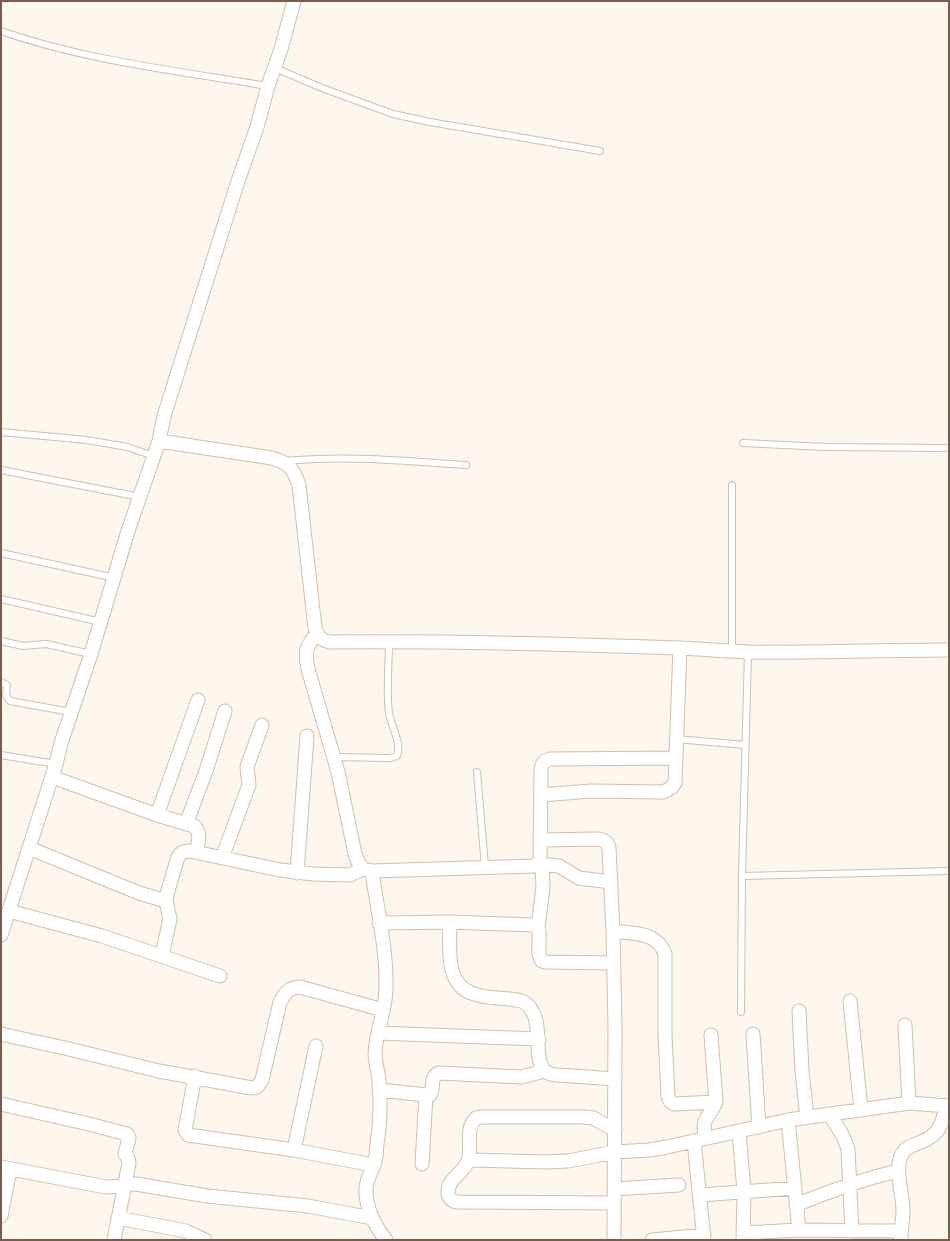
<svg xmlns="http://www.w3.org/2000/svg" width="950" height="1241" font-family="'Nunito Sans',sans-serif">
  <rect width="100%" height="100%" fill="#fdf6ec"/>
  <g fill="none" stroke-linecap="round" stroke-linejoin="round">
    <defs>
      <path id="lane" d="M 1,31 C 87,61 179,71 268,86
        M 275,68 L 322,88 L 393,114 L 430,122 L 600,151
        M 1,432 L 87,440 L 127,447 L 154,456
        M 743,443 L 826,447 L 949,448
        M 285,461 C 345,455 405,461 466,465
        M 1,470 L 140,497
        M 1,553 L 115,578
        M 1,599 L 101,622
        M 1,641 L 23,646 L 46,644 L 91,654
        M 732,651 L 732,485
        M 1,682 L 7,685 L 6,696 L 10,701 L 71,712
        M 676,739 L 745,745
        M 1,755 L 56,764
        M 334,757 L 390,758 L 397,756 C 402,743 391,726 389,713 C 386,690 389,665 389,641
        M 477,772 L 485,867
        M 742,876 L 949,871
        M 741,1012 L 742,876 L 748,652"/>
      <path id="street" d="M 159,441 L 272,458 C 289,463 293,468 299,485 L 315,628 C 318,637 321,640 330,642 C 446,641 563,644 679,648 C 702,649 726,651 750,652 C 816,653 883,650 949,650
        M 317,634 C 305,647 305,652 308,669 L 338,772 L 355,854 L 358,862 L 363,869 L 372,871 L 535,866 L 539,863 L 540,860 L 541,769 C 542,763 544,761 550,759 L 675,758
        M 52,777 L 157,815 L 194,826 C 202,833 198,843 196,852
        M 541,795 L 591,791 L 663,792 L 671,788 L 675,783 L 680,648
        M 157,815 L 198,700
        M 186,824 L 206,771 L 225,711
        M 541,840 L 597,839 C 604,840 607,841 609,848 L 613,931 L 615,1026 L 614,1240
        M 29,848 L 139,893 L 166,901
        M 222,858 L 249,785 L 247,767 L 262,725
        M 537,864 L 559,866 L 579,878 L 611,882
        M 372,871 C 377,909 387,949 386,988 C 386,1010 376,1031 375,1053 C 375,1063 379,1073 379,1083 C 381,1103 380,1124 377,1144 C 377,1151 376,1158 374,1165 C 370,1174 365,1183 366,1193 C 367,1211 375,1226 386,1240
        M 297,873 L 307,736
        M 9,911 L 102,936 L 220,976
        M 450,922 C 450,947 444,985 474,994 C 485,998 498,998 510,999 C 519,1000 526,1001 531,1009 C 543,1026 533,1057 544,1070 C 548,1074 554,1075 558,1075 L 615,1079
        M 379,923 L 450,922 L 534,925 L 538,927 C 542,938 535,951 542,961 L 546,962 L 614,963
        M 538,927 L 543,887 L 542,865
        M 613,931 C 633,934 657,931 665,954 L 665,1035 L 668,1097 L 670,1101 L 674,1104 L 716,1102
        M 1,935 L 56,764 L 61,743 L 91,654 L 128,531 L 159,441 L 164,416 L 238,181 L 257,127 L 268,86 L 281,49 L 294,1
        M 162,955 L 170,919 L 166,901 L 167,894 L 178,857 C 181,852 184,851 190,851 L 280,870 L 313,874 L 350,875 L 363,869
        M 850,1001 L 861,1110
        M 799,1011 L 802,1071 L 807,1117
        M 905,1025 L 909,1103
        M 378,1033 L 539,1039
        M 1,1034 L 69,1049 L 159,1071 L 252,1088 L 257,1087 L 262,1080 L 280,1002 C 286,992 288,988 300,987 L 383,1010
        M 753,1034 L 759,1127
        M 195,1076 L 185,1130 L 188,1135 L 294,1150 L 373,1165
        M 380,1090 L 426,1095 L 430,1095 C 435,1087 429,1077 439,1073 L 521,1077 L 545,1071
        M 1,1104 L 89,1124 L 127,1134 L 129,1138 L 125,1154 L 128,1158 L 129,1163 L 114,1240
        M 829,1114 C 837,1126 844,1135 848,1149 L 852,1231
        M 788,1120 L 799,1230
        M 739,1132 L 744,1191 L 743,1240
        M 706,1138 C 700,1117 710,1118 716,1102 L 711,1035
        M 694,1141 L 704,1240
        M 294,1150 L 316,1046
        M 469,1160 L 545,1162 L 568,1161 L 615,1152 L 649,1150 L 667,1147 L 788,1120 L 881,1107 L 909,1103 L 949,1106
        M 422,1164 L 426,1095
        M 1,1167 L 106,1187 C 117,1187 126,1184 136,1184 L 207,1196 L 308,1206 L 372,1218
        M 614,1189 L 679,1185
        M 700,1195 L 795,1188
        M 614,1203 L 457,1202 C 452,1201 448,1198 448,1192 C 447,1179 465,1172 468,1161 C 473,1146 464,1130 476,1118 L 482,1117 L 584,1117 L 593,1118 L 615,1130
        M 796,1205 C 830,1191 863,1179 898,1171
        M 1,1216 L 10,1169
        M 118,1218 L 186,1231 L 205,1240
        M 744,1233 L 799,1230 L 901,1231
        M 901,1238 C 901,1229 903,1220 903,1210 C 903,1194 892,1162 905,1150 C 909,1146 916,1144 921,1142 C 941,1134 941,1124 947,1106
        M 652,1240 L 704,1235"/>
    </defs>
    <use href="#lane" stroke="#d1beb0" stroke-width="8"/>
    <use href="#street" stroke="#d1beb0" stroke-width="15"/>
    <use href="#lane" stroke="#fff" stroke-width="6"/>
    <use href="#street" stroke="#fff" stroke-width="13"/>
  </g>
  <rect width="950" height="1241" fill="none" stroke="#7a5c4d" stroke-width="4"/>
</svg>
